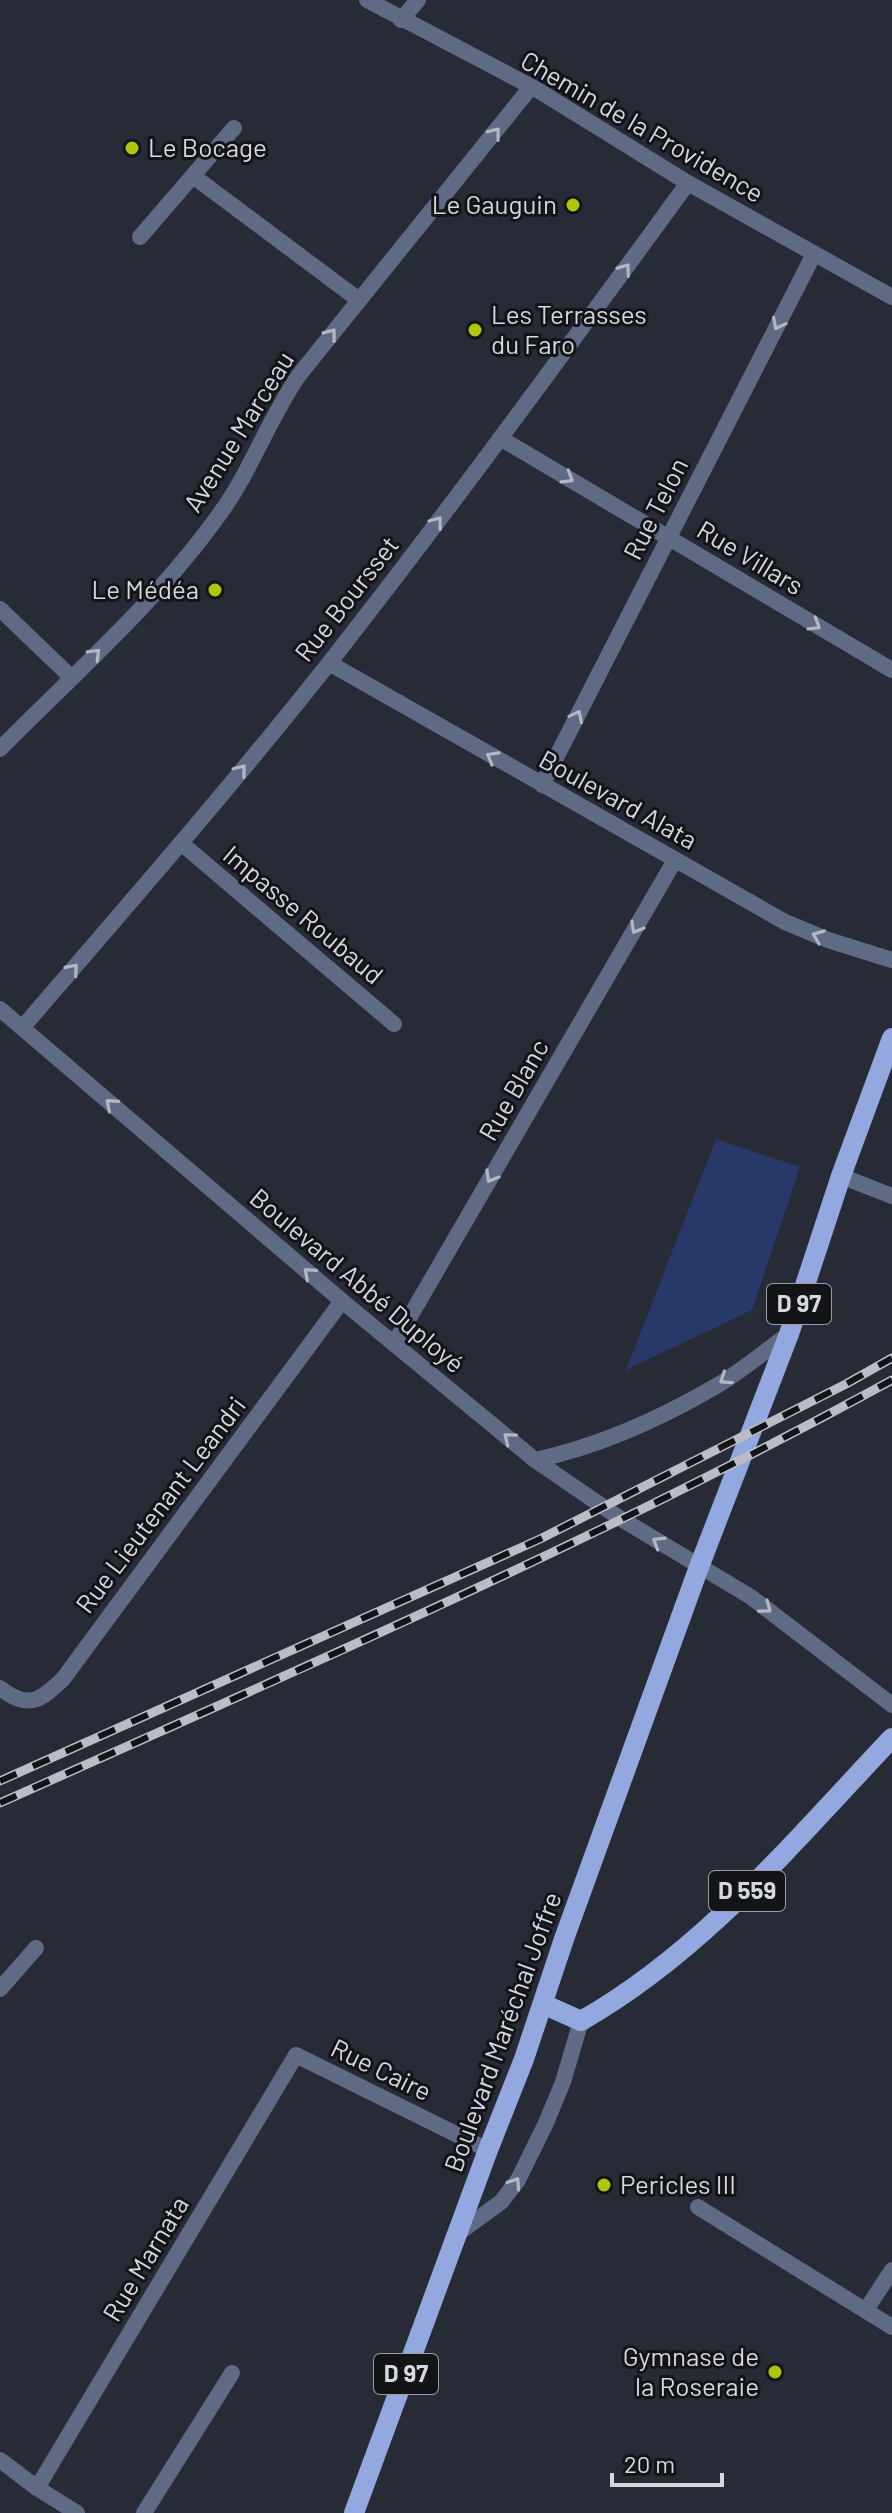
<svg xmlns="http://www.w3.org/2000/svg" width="892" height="2513" font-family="Barlow,sans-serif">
  <rect width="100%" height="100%" fill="#272b35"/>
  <path fill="#283868" d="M 716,1139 L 800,1167 L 752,1310 L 626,1370 Z"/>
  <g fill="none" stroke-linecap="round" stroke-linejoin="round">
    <path stroke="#5f6a85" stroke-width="16" d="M 193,176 L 359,300
      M 140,237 L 234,128
      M 841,1176 L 892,1196
      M 457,2234 L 501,2202 L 518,2180 L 546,2123 L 563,2082 L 581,2021"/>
    <path stroke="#5f6a85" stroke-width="16" d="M 401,20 L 418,0
      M 500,438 L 892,670
      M 0,609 L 71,677
      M 329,663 L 785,922 L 828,940 L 892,960
      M 0,749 C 75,673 159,600 221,512 C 252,469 269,418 299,375 L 531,87
      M 542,785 L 814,254
      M 181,843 L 394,1024
      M 0,1009 L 342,1301 L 535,1460 L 618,1517 L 751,1597 L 892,1705
      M 22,1028 C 126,907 231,787 330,662 C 453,505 570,344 688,183
      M 394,1344 L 675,860
      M 535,1460 C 601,1446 660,1419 718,1385 C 743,1370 765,1351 789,1334
      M 0,1688 C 28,1710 40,1701 63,1679 L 342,1301
      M 0,1989 L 36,1948
      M 698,2207 L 892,2327
      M 866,2310 L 892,2270
      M 0,2460 L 37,2488 L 77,2513
      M 37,2488 L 296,2055 L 488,2150
      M 144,2513 L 232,2373"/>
    <path stroke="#5f6a85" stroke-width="16" d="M 367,0 L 536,89 L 688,183 L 892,297"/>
    <path stroke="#93a8df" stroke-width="20" d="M 543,2004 L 581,2021 C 704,1951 796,1839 892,1738
      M 354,2513 L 488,2150 L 524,2059 L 564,1939 L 699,1567 L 789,1334 L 841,1176 L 892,1038"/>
    <defs>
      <path id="rail" d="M 0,1781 L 540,1539 L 846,1384 L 892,1358
        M 0,1803 C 300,1669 603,1538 892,1380"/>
    </defs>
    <use href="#rail" stroke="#babdc5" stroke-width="9"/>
    <use href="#rail" stroke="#121418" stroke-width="6" stroke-dasharray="18" stroke-linecap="butt"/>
  </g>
  <defs><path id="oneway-chevron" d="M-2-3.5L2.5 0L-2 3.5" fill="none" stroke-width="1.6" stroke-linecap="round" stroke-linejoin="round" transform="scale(2)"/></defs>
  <g stroke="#b2b7c4">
    <use href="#oneway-chevron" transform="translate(495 133) rotate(-52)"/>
    <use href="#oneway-chevron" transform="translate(625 269) rotate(-54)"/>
    <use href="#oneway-chevron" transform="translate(778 324) rotate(117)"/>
    <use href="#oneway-chevron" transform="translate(331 334) rotate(-52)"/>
    <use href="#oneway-chevron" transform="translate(568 478) rotate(31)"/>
    <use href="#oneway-chevron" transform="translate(437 522) rotate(-53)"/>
    <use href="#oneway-chevron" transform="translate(815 625) rotate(31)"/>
    <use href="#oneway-chevron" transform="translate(95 654) rotate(-45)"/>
    <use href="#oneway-chevron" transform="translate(577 716) rotate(-63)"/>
    <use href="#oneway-chevron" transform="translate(492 757) rotate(-150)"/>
    <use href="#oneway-chevron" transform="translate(241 770) rotate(-51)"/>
    <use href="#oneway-chevron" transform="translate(636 928) rotate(120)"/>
    <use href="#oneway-chevron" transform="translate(818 936) rotate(-158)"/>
    <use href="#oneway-chevron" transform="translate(73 969) rotate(-49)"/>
    <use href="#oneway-chevron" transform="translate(111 1104) rotate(-139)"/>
    <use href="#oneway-chevron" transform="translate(491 1177) rotate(120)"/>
    <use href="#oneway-chevron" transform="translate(309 1273) rotate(-139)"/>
    <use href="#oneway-chevron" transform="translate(725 1379) rotate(146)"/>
    <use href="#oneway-chevron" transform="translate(509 1438) rotate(-141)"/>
    <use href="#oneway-chevron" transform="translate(658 1542) rotate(-148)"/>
    <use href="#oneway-chevron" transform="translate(766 1608) rotate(37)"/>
    <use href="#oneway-chevron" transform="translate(515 2183) rotate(-56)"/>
  </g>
  <g fill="#aec509" stroke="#121418" stroke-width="3">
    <circle cx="132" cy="148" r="8"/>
    <circle cx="573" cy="205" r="8"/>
    <circle cx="475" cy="330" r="8"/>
    <circle cx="215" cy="590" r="8"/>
    <circle cx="604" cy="2185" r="8"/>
    <circle cx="775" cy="2372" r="8"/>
  </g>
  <g text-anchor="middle" stroke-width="6" stroke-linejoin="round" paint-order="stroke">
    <g fill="#121418" stroke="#9a9da3" stroke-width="2">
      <rect x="767" y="1284" width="64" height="40" rx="6"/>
      <rect x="709" y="1871" width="76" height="40" rx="6"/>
      <rect x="374" y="2354" width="64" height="40" rx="6"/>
    </g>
    <g font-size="24" font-weight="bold" fill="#d5d8df">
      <text x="799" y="1312">D 97</text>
      <text x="747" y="1899">D 559</text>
      <text x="406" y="2382">D 97</text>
    </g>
    <g font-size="26" fill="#d5d8df" stroke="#121418">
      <text transform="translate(642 127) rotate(30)" y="9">Chemin de la Providence</text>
      <text transform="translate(239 432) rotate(-58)" y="9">Avenue Marceau</text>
      <text transform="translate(656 509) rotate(-63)" y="9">Rue Telon</text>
      <text transform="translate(750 558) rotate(31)" y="9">Rue Villars</text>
      <text transform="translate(347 599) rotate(-52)" y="9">Rue Boursset</text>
      <text transform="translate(618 800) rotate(29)" y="9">Boulevard Alata</text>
      <text transform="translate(303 915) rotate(40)" y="9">Impasse Roubaud</text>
      <text transform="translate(514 1090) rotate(-60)" y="9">Rue Blanc</text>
      <text transform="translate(357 1281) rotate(40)" y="9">Boulevard Abbé Duployé</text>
      <text transform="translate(161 1505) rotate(-53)" y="9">Rue Lieutenant Leandri</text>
      <text transform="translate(503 2032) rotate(-70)" y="9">Boulevard Maréchal Joffre</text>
      <text transform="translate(381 2070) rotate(26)" y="9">Rue Caire</text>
      <text transform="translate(146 2259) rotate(-59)" y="9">Rue Marnata</text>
    </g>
    <g font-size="26" fill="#d5d8df" stroke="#121418" text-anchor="start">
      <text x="148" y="157">Le Bocage</text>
      <text x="557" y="214" text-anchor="end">Le Gauguin</text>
      <text x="491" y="324">Les Terrasses<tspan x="491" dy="30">du Faro</tspan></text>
      <text x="199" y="599" text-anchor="end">Le Médéa</text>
      <text x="620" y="2194">Pericles III</text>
      <text x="759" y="2366" text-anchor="end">Gymnase de<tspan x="759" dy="30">la Roseraie</tspan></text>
    </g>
  </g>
  <path d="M612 2473v12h110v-12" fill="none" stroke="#d5d8df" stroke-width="4"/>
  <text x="624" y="2473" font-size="24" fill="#d5d8df" stroke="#121418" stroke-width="6" paint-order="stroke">20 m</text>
</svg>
